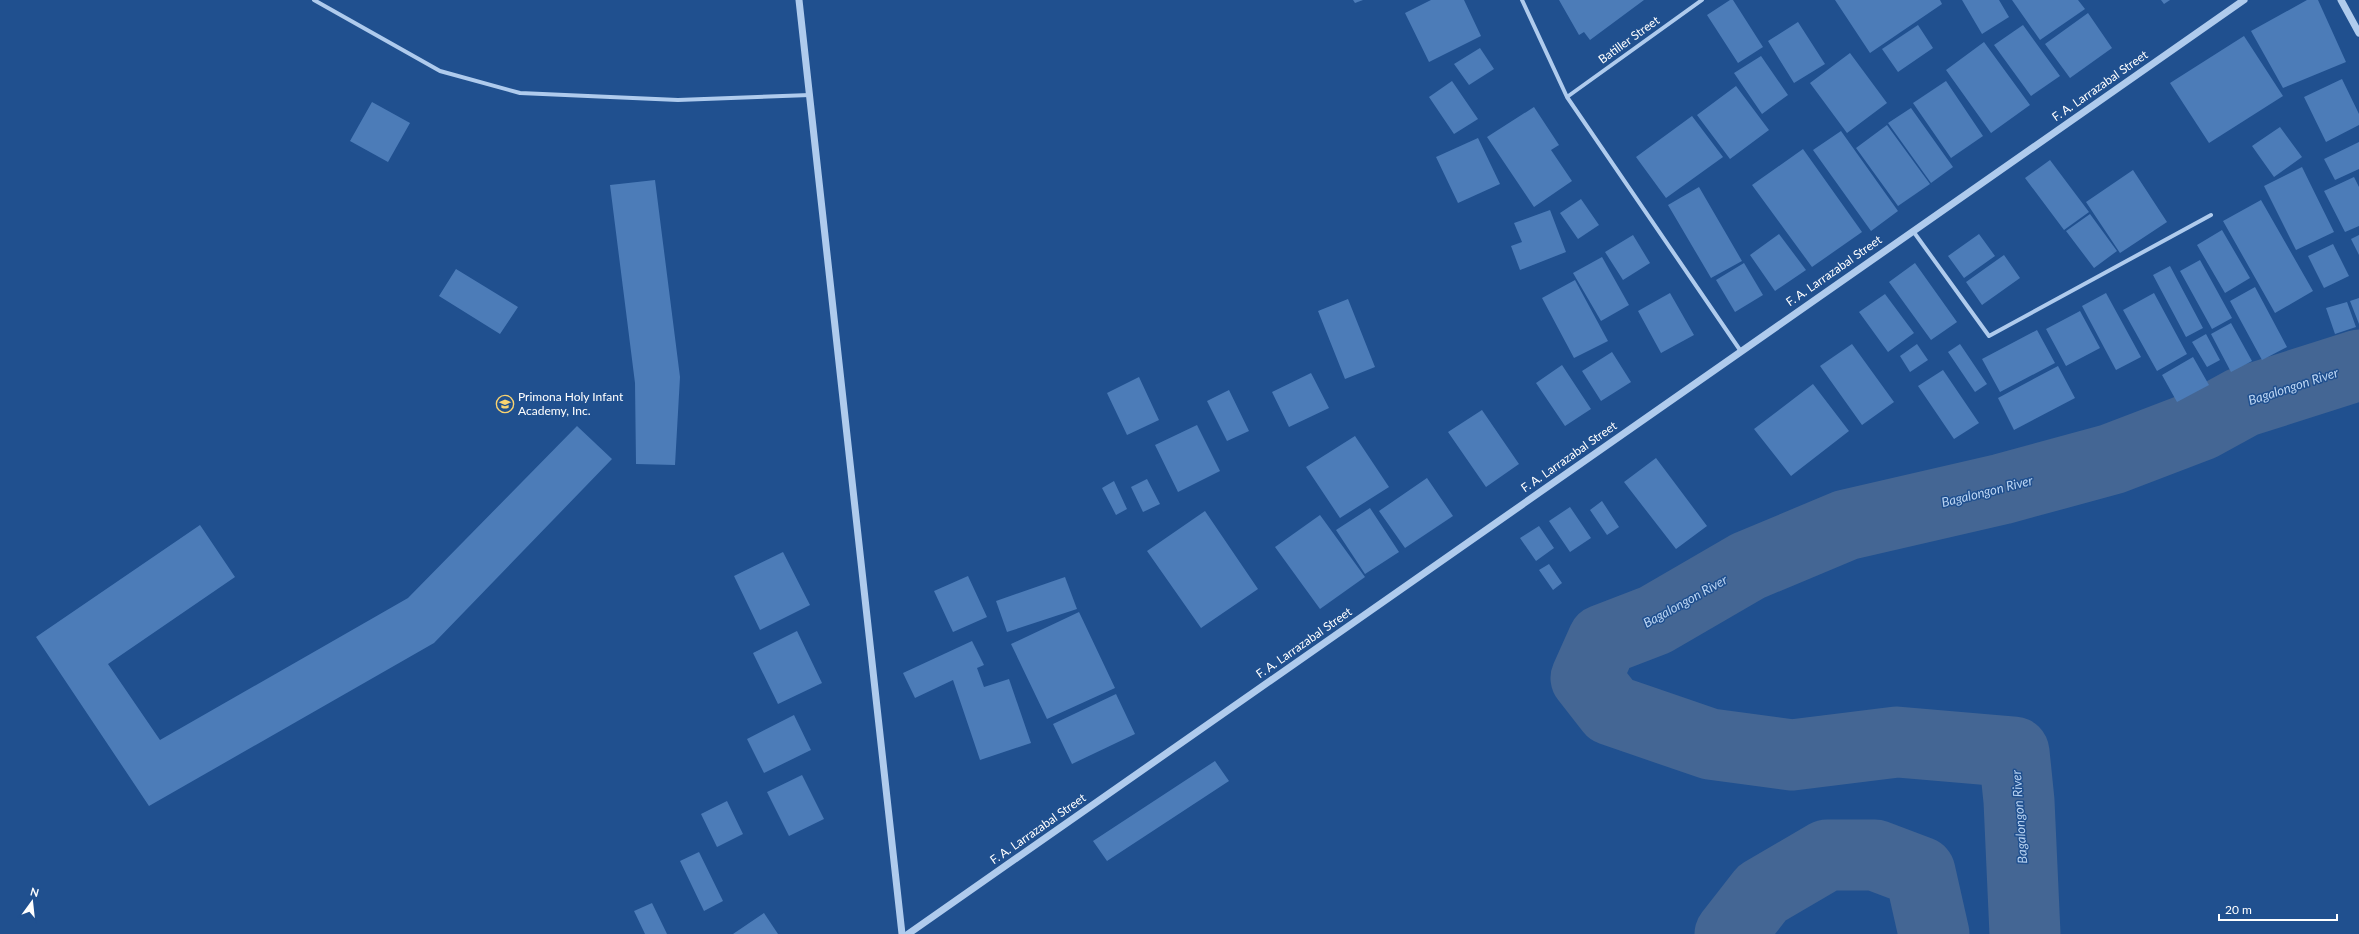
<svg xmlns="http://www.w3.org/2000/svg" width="2359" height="934" font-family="Lato,sans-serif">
  <rect width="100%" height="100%" fill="#20508f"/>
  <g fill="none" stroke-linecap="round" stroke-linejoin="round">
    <path stroke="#446694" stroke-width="71" d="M 1730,934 L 1762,893 L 1827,855 L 1875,855 L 1920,872 L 1934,934
      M 2025,934 L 2019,801 L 2014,752 L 1897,742 L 1792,755 L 1710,744 L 1611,710 L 1586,678 L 1603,640 L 1655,620 L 1748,566 L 1846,525 L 2002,489 L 2112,459 L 2201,425 L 2243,402 L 2359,365"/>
  </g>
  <path fill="#4c7cb8" d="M 1353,0 L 1363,0 L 1355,3 Z
    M 1431,0 L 1464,0 L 1481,36 L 1429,62 L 1405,13 Z
    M 1559,0 L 1644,0 L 1590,40 L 1584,32 L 1579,35 Z
    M 1730,0 L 1733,0 L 1763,47 L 1738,63 L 1707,15 Z
    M 1835,0 L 1940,0 L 1942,4 L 1870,53 Z
    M 1962,0 L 1999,0 L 2009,17 L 1982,34 Z
    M 2012,0 L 2078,0 L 2085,9 L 2040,40 Z
    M 2161,0 L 2170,0 L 2164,4 Z
    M 2307,0 L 2318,0 L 2346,62 L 2283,88 L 2251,31 Z
    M 2088,13 L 2112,48 L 2070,78 L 2045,44 Z
    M 1798,22 L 1825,64 L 1794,83 L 1768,41 Z
    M 1918,25 L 1933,48 L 1898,72 L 1882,49 Z
    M 2023,25 L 2060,76 L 2031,96 L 1994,45 Z
    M 2244,36 L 2283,96 L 2209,143 L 2170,83 Z
    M 1984,42 L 2030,105 L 1991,133 L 1946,70 Z
    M 1480,48 L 1494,69 L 1469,85 L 1454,64 Z
    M 1850,53 L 1887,103 L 1847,133 L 1810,83 Z
    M 1761,56 L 1788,95 L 1762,114 L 1734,73 Z
    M 2342,79 L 2359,114 L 2359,125 L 2326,142 L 2304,97 Z
    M 1452,81 L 1478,119 L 1454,134 L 1429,97 Z
    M 1946,81 L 1983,136 L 1951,158 L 1913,103 Z
    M 1736,86 L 1769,130 L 1730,159 L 1697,115 Z
    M 372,102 L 410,123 L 388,162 L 350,141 Z
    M 1534,107 L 1559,145 L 1551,150 L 1572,181 L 1534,207 L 1487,137 Z
    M 1911,108 L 1953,167 L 1931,183 L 1888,123 Z
    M 1692,116 L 1723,157 L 1666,198 L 1636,157 Z
    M 1887,125 L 1930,184 L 1898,206 L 1856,148 Z
    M 2280,127 L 2302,157 L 2274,177 L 2252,146 Z
    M 1841,131 L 1898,211 L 1871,231 L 1813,150 Z
    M 1478,138 L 1500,184 L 1458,203 L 1436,157 Z
    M 2359,142 L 2359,169 L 2335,180 L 2324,159 Z
    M 1803,149 L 1862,232 L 1812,267 L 1752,185 Z
    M 2050,160 L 2089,212 L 2064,230 L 2025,178 Z
    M 2302,167 L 2334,232 L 2296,250 L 2264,186 Z
    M 2133,170 L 2167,222 L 2120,253 L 2086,202 Z
    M 2354,177 L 2359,187 L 2359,226 L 2345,232 L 2324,191 Z
    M 655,180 L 680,377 L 675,465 L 636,464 L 635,383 L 610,185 Z
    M 1699,187 L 1742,261 L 1711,278 L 1668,205 Z
    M 1581,199 L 1599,225 L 1578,239 L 1560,213 Z
    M 2261,200 L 2313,291 L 2275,313 L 2223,221 Z
    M 1550,210 L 1566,252 L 1520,270 L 1511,246 L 1522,242 L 1514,223 Z
    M 2090,214 L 2117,251 L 2094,268 L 2066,231 Z
    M 2222,230 L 2250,278 L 2225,293 L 2197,245 Z
    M 1779,234 L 1806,270 L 1775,291 L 1750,255 Z
    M 1979,234 L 1995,256 L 1964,278 L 1948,256 Z
    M 1633,235 L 1650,263 L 1623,280 L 1605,252 Z
    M 2359,235 L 2359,255 L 2351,239 Z
    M 2333,244 L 2349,276 L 2324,288 L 2308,256 Z
    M 2004,255 L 2020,278 L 1982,305 L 1966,282 Z
    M 1602,257 L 1629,305 L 1601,321 L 1573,273 Z
    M 2200,260 L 2232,318 L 2212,329 L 2180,271 Z
    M 1744,263 L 1763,295 L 1735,312 L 1716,280 Z
    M 1915,263 L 1957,322 L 1931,340 L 1889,282 Z
    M 2170,266 L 2203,328 L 2186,337 L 2153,275 Z
    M 456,269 L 518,307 L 500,334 L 439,296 Z
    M 1575,280 L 1608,341 L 1574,358 L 1542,298 Z
    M 2255,287 L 2287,347 L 2262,360 L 2230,301 Z
    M 1670,293 L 1694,335 L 1661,353 L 1638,311 Z
    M 2106,293 L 2141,357 L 2116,370 L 2082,306 Z
    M 2154,293 L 2187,354 L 2157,371 L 2123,310 Z
    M 1885,294 L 1914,333 L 1888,352 L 1859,312 Z
    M 2359,298 L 2359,324 L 2350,301 Z
    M 1348,299 L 1375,367 L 1345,379 L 1318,311 Z
    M 2347,302 L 2356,327 L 2335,334 L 2326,308 Z
    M 2080,311 L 2100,348 L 2066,366 L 2046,329 Z
    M 2231,323 L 2252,361 L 2231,372 L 2211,334 Z
    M 2037,330 L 2055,363 L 2000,392 L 1982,359 Z
    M 2206,334 L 2220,360 L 2207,367 L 2192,342 Z
    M 1852,344 L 1894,402 L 1862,425 L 1820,366 Z
    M 1917,344 L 1928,360 L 1910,372 L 1900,356 Z
    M 1960,344 L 1987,384 L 1975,392 L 1948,352 Z
    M 1612,352 L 1631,382 L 1601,401 L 1582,371 Z
    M 2193,357 L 2209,385 L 2177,402 L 2162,375 Z
    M 1562,365 L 1591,409 L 1565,426 L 1536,383 Z
    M 2058,366 L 2075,398 L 2014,430 L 1998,398 Z
    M 1943,370 L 1979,423 L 1954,439 L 1918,386 Z
    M 1311,373 L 1329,408 L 1289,427 L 1272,392 Z
    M 1139,377 L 1159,420 L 1127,435 L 1107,393 Z
    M 1813,384 L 1849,431 L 1791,476 L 1754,429 Z
    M 1229,390 L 1249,431 L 1227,441 L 1207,401 Z
    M 1482,410 L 1519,464 L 1486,487 L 1448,432 Z
    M 1197,425 L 1220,471 L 1178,492 L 1155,445 Z
    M 577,426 L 612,459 L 434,643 L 149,806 L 36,637 L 200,525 L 235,577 L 108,664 L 160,740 L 408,598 Z
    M 1355,436 L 1389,487 L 1340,518 L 1306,467 Z
    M 1656,458 L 1707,526 L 1676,549 L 1624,482 Z
    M 1427,478 L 1453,516 L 1405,548 L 1379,511 Z
    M 1147,479 L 1160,504 L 1143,512 L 1131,487 Z
    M 1114,481 L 1127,509 L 1116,515 L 1102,488 Z
    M 1602,501 L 1619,527 L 1607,535 L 1590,510 Z
    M 1570,507 L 1591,538 L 1570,552 L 1549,521 Z
    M 1370,508 L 1399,552 L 1365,574 L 1336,530 Z
    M 1205,511 L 1258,589 L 1201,628 L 1147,551 Z
    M 1320,515 L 1365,577 L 1320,609 L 1275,547 Z
    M 1539,526 L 1554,548 L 1536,561 L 1520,538 Z
    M 783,552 L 810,605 L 760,630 L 734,576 Z
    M 1549,564 L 1562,583 L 1553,590 L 1539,570 Z
    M 968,576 L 987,617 L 953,632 L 934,591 Z
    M 1065,577 L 1077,609 L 1007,632 L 996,601 Z
    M 1079,612 L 1115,688 L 1047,719 L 1011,644 Z
    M 797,631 L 822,683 L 778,704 L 753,653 Z
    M 972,641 L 984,665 L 977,668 L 984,687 L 1009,679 L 1031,743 L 980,760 L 953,680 L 915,698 L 903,673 Z
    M 1116,694 L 1135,734 L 1072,764 L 1053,724 Z
    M 794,715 L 811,750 L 764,773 L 747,739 Z
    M 1215,761 L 1229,781 L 1107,861 L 1093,841 Z
    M 802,775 L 824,819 L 789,836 L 767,792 Z
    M 727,801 L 743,834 L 717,847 L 701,814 Z
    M 699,852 L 723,901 L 704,911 L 680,861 Z
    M 652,903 L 667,934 L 645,934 L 634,911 Z
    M 764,913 L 778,934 L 733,934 Z"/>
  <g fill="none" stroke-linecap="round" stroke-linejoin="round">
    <path stroke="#afcbed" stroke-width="4" d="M 314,0 L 440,71 L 520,93 L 678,100 L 810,95
      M 1522,0 L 1567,97 L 1740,350
      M 1567,97 L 1702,0
      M 1913,231 L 1989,336 L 2211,215"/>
    <path stroke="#afcbed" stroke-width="7" d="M 799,0 L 902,934
      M 2341,0 L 2359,33
      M 908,934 L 2244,0"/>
  </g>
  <defs>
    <symbol id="school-ring" viewBox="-11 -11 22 22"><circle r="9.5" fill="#20508f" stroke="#fad370" stroke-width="1.5"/><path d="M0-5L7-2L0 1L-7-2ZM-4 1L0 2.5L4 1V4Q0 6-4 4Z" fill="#fad370"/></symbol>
  </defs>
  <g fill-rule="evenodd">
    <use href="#school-ring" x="495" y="394" width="20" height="20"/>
  </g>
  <g text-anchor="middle" stroke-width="3" stroke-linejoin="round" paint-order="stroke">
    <g font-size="12" fill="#fff" stroke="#20508f">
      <text transform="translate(1629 40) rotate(-36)" y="4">Batiller Street</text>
      <text transform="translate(2100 86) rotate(-35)" y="4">F. A. Larrazabal Street</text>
      <text transform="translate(1834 271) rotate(-35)" y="4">F. A. Larrazabal Street</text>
      <text transform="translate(1569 457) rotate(-35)" y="4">F. A. Larrazabal Street</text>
      <text transform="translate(1304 643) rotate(-35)" y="4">F. A. Larrazabal Street</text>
      <text transform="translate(1038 829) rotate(-35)" y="4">F. A. Larrazabal Street</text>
    </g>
    <g font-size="12" fill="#fff" stroke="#20508f" text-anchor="start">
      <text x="518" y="401">Primona Holy Infant<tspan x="518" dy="14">Academy, Inc.</tspan></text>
    </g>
    <g font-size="13" font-style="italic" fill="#bbd5f4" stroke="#20508f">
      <text transform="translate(2293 386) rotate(-18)" y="5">Bagalongon River</text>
      <text transform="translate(1987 491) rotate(-14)" y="5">Bagalongon River</text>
      <text transform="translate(1685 601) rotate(-29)" y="5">Bagalongon River</text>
      <text transform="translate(2019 817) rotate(-94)" y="5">Bagalongon River</text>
    </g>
  </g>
  <g transform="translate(32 902) rotate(15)" stroke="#20508f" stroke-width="3" paint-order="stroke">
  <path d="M0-3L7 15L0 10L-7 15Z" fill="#ffffff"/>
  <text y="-6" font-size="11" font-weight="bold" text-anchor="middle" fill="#ffffff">N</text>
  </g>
  <path d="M2219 914v6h118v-6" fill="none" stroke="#ffffff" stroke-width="2"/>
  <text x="2225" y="914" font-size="12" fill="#ffffff" stroke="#20508f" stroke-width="3" paint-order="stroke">20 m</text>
</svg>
